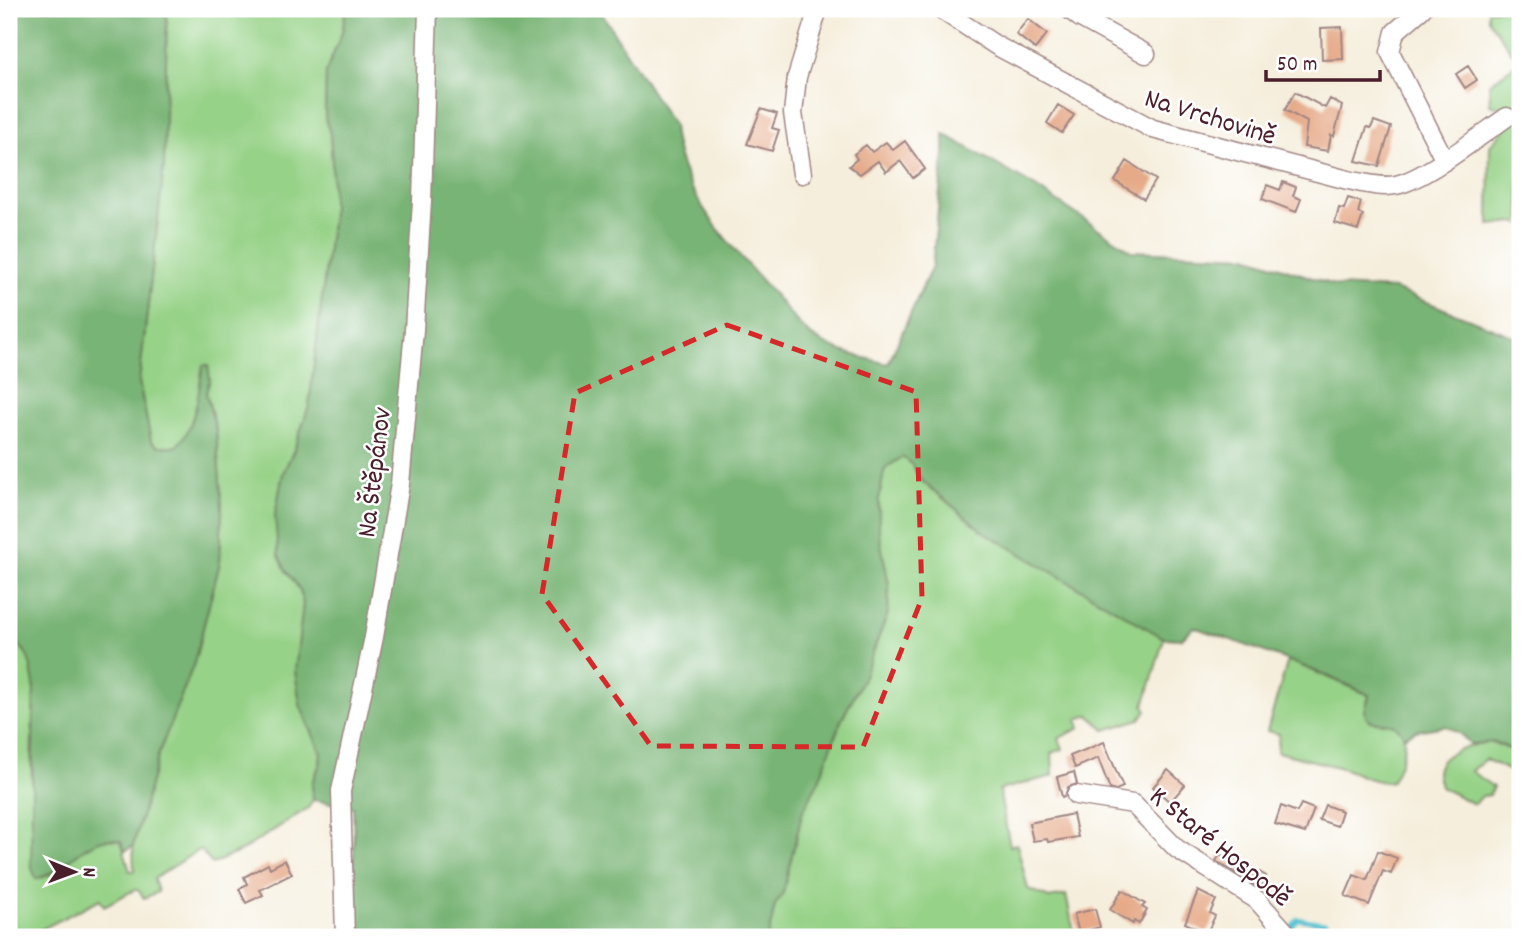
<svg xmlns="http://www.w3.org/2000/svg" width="1529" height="946" font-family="Dekko,sans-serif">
  <rect width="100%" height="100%" fill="#fff"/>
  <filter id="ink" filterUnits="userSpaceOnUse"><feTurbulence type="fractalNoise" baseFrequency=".0143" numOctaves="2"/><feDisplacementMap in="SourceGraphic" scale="14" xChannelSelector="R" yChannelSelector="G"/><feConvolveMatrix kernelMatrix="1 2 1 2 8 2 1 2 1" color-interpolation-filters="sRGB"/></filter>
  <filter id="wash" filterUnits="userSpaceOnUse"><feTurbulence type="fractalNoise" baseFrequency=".00686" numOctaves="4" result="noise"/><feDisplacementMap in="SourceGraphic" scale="28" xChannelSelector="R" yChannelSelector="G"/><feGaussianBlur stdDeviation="1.57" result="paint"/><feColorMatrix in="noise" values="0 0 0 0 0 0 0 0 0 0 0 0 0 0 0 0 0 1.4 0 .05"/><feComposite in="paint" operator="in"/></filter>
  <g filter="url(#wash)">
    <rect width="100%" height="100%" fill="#f5eedc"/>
    <path fill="#96d287" stroke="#707859" stroke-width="2" d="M 167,9 L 346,9 L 342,33 L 326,72 L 325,117 L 330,134 L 332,161 L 332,215 L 309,406 L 294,450 L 283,473 L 275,515 L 285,569 L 300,590 L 303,604 L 301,631 L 307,723 L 317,741 L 321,753 L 320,764 L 312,783 L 313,800 L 308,808 L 241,851 L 212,864 L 200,849 L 154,879 L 158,892 L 144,898 L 138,890 L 134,890 L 104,906 L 100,899 L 42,929 L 43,937 L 9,937 L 9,639 L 17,642 L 29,656 L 34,685 L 31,761 L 36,879 C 66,875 86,830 121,841 L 130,871 L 134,871 L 133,846 L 159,753 L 194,663 L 220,562 L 222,507 L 216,430 L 206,393 L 210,379 L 196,407 L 187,435 L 176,447 L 158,446 L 151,441 L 139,382 L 164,166 Z
      M 1488,9 L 1520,9 L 1520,224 L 1514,222 L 1489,225 L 1490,146 L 1504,129 L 1512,111 L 1490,104 L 1489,84 L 1519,62 L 1488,19 Z
      M 903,457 L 913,466 L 921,480 L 984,532 L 1164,638 L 1144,706 L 1147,710 L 1140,719 L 1105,730 L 1089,715 L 1077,719 L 1080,728 L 1059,738 L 1063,749 L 1052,753 L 1053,776 L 999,790 L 1010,846 L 1017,844 L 1028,889 L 1049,898 L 1066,895 L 1075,937 L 768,937 L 775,905 L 796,841 L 802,813 L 819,780 L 841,721 L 863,678 L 888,613 L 889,585 L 879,534 L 879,499 L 884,471 L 888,466 Z
      M 1288,660 L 1369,695 L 1365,712 C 1372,715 1394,722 1398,726 C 1412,738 1399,768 1392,781 C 1375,785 1355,771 1338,767 C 1318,762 1297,757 1277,752 L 1279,734 L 1267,731 Z
      M 1490,742 L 1520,753 L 1520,776 L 1485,759 L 1471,771 L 1493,787 L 1489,795 L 1482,796 L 1474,804 L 1442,788 C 1422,755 1468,745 1490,742 Z"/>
    <path fill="#78b474" stroke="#616a50" stroke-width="2" d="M 9,9 L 167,9 L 164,166 L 139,382 L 151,441 L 158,446 L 176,447 C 197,426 198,393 203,365 L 208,365 L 210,379 L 206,393 L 216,430 L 222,507 L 220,562 L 194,663 L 159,753 L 133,846 L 125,851 L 121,841 C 88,830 66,873 36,879 L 31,865 L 34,685 C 31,665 29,647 9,639 Z
      M 346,9 L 599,9 L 673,126 C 678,191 728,242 769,289 C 782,303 794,321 808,333 C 830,351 862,357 888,364 L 932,266 L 944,154 L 944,134 L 1034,186 L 1132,251 L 1247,256 L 1337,286 L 1394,289 L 1520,339 L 1520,753 L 1494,742 L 1471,744 L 1460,734 L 1446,726 L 1415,731 L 1404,737 C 1395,712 1366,732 1365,712 C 1365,706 1369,702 1369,695 C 1312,667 1253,648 1194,627 L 1181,639 L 1164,638 L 984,532 L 921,480 L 913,466 L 903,457 L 888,466 L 884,471 L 879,499 L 879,534 L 889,585 L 888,613 L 863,678 L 841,721 L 819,780 L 802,813 L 783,893 L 775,905 L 768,937 L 356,937 L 353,807 L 313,800 L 312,783 L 320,764 L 321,753 L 300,705 L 295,671 L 303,604 L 300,590 L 285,569 L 278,554 L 275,515 L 283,473 L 294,450 L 309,406 L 332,215 L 332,161 L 330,134 L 325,117 L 326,72 L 342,33 Z"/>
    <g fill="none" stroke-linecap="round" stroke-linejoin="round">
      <path stroke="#5bc5d6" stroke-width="4.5" d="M 1290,929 L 1298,919 L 1326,923 L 1339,937"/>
    </g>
    <g id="blocks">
      <path fill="#e6aa89" d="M 1028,19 L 1047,34 L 1035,49 L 1016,34 Z
        M 1342,27 L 1343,59 L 1322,60 L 1321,28 Z
        M 1468,66 L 1477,80 L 1465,88 L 1456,74 Z
        M 1295,92 L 1325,108 L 1330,99 L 1342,106 L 1334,136 L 1331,135 L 1328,151 L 1304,147 L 1307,122 L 1285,110 Z
        M 1058,105 L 1074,115 L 1062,133 L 1047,123 Z
        M 761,109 L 777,114 L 772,128 L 779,130 L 772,151 L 747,144 Z
        M 1374,121 L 1391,127 L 1379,166 L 1356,161 L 1367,127 L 1371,128 Z
        M 905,141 L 925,169 L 913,178 L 900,161 L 886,172 L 878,161 L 860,174 L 849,166 L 857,159 L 854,154 L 866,145 L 872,152 L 886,142 L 893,150 Z
        M 1127,161 L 1156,180 L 1144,199 L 1115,181 Z
        M 1283,182 L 1296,187 L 1293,196 L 1301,199 L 1296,212 L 1262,199 L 1267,185 L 1280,190 Z
        M 1348,198 L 1361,202 L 1358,213 L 1363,215 L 1358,230 L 1335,223 L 1339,208 L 1344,209 Z
        M 1104,742 L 1123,787 L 1116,790 L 1110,789 L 1098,758 L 1075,768 L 1070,756 Z
        M 1168,770 L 1185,785 L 1170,802 L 1153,787 Z
        M 1074,772 L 1077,784 L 1068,787 L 1065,796 L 1062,797 L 1057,777 Z
        M 1301,804 L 1314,809 L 1305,833 L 1275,824 L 1281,806 L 1297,812 Z
        M 1325,805 L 1342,811 L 1337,826 L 1319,820 Z
        M 1073,814 L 1078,837 L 1048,842 L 1047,839 L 1033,841 L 1029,823 Z
        M 1378,851 L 1397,858 L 1391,874 L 1383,871 L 1369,905 L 1345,896 L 1354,875 L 1367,880 Z
        M 1220,855 L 1230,860 L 1232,856 L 1266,876 L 1261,889 L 1216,861 Z
        M 285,860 L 292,874 L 260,890 L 263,895 L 246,903 L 239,889 L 247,884 L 244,877 L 268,864 L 270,868 Z
        M 1122,890 L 1145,904 L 1142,907 L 1147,910 L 1139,924 L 1134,921 L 1133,924 L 1110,910 Z
        M 1198,891 L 1216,900 L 1210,913 L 1215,916 L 1207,933 L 1185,923 Z
        M 1095,909 L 1100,927 L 1079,933 L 1074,914 Z"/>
    </g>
  </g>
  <g filter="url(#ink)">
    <use href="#blocks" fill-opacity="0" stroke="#a08684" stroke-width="2"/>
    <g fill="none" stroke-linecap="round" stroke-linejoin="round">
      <defs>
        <path id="minor" d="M 940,9 L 997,46 L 1153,129 L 1348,180 C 1363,183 1381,188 1396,185 C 1424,180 1482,134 1507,117
          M 1069,9 L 1079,17 L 1146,54
          M 1422,9 L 1395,32 L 1390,52 L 1444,159
          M 802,174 L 793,113 L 797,77 L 818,9
          M 1076,795 L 1133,804 L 1177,849 L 1257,900 L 1290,937
          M 345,937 L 341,791 L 374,637 L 400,484 L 414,330 L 422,201 L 428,9"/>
      </defs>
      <use href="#minor" stroke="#a08684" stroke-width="21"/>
      <use href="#minor" stroke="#fff" stroke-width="18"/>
    </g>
  </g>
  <path fill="none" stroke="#d62828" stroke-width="5" stroke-dasharray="14 9" stroke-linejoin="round" d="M 727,325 L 916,392 L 922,598 L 863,747 L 651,746 L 542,594 L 575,393 Z"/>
  <g text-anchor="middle" stroke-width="5" stroke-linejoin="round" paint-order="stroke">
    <g font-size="28" fill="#4a1f2b" stroke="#fff">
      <text transform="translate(1211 115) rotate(17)" y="10">Na Vrchovině</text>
      <text transform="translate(372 472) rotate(-83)" y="10">Na Štěpánov</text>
      <text transform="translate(1222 845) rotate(39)" y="10">K Staré Hospodě</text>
    </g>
  </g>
  <rect width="1529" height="946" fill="none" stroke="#fff" stroke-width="35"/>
  <g transform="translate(74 872) rotate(91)" stroke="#ffffff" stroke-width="5" paint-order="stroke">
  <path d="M0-5L12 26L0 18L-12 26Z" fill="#4a1f2b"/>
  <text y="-10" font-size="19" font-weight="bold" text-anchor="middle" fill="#4a1f2b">N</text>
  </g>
  <path d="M1266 70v10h114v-10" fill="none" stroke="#4a1f2b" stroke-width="3.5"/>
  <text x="1277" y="70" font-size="21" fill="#4a1f2b" stroke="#ffffff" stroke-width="5" paint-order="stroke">50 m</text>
</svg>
